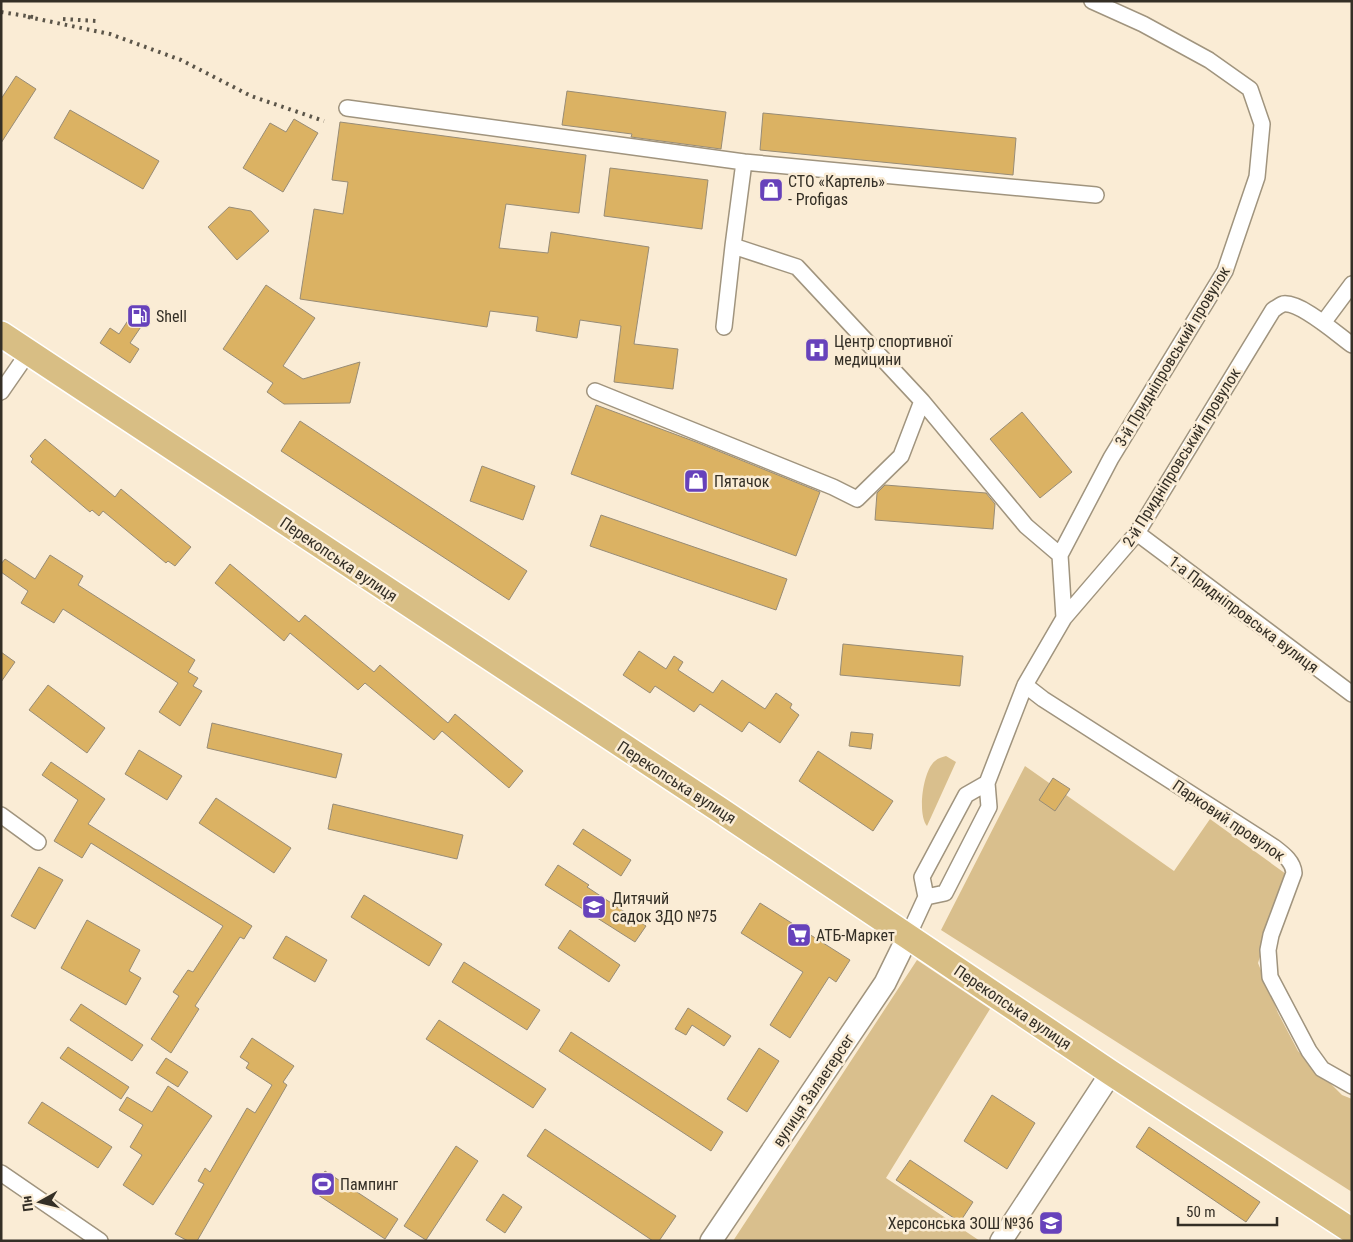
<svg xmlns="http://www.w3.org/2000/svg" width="1353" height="1242" font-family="'Roboto Condensed',sans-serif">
  <rect width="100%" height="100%" fill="#faecd5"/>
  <path fill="#d9bf8d" d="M 946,756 L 956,762 L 927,826 C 917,814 923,770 935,761 C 938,758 943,757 946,756 Z
    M 1025,766 L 1174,871 L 1210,819 L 1286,874 L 1258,963 L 1278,1013 L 1298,1051 L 1342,1095 L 1352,1099 L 1352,1192 L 941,930 Z
    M 917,960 L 990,1009 L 886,1178 L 980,1241 L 733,1241 Z"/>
  <path fill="#dbb263" stroke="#988c76" d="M 16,76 L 36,89 L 1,143 L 1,99 Z
    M 567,91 L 726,112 L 721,149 L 631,137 L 632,134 L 562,125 Z
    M 70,110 L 159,161 L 143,189 L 54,138 Z
    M 763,113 L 1016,138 L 1013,175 L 760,150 Z
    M 294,119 L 318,133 L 283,192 L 243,168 L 270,123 L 286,132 Z
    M 340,122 L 586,155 L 579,213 L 506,204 L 499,248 L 548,253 L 551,232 L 649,247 L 634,344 L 678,349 L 673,389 L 614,382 L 621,326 L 580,320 L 577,338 L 536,331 L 538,317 L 490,311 L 487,327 L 300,299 L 314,209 L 343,214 L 348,182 L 332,180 Z
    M 610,168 L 708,180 L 702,229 L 604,216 Z
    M 229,207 L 251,211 L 269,231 L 237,260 L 208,227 Z
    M 266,285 L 315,318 L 283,366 L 303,379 L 360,362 L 350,403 L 284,404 L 267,392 L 273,383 L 223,349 Z
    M 137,307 L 149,315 L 130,343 L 139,349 L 130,363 L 100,343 L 110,328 L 119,334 Z
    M 596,405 L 696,442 L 820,492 L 796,556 L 571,474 Z
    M 1022,412 L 1072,472 L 1040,498 L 990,439 Z
    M 300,421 L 527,571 L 509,600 L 281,451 Z
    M 45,439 L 115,497 L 121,489 L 191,547 L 175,566 L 168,561 L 166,563 L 103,511 L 99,516 L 92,510 L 90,512 L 31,462 L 33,459 L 30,456 Z
    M 482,466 L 535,486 L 523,520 L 470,501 Z
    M 885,485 L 986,493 L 995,504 L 993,529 L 875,520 L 877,493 Z
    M 601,515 L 787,579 L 776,610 L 590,546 Z
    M 50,555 L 83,576 L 78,585 L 195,660 L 188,672 L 198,678 L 193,686 L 202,691 L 180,726 L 159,712 L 178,683 L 63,609 L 54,623 L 21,603 L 28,591 L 1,572 L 1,564 L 5,559 L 35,579 Z
    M 230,564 L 299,622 L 305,615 L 374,672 L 380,665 L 448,723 L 455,714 L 523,771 L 509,788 L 442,731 L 434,740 L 365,683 L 358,690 L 290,633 L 284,641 L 215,583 Z
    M 843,644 L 963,656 L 960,686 L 840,675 Z
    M 639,651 L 666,669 L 674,656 L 683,662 L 678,670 L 713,693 L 722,680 L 765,709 L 776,693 L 792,704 L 790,708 L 799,715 L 780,743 L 749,722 L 742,732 L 700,704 L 694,712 L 655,686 L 650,693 L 623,675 Z
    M 1,652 L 15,662 L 1,682 Z
    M 48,685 L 105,728 L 87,753 L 29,710 Z
    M 212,723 L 342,754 L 336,778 L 207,748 Z
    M 851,732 L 873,734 L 871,749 L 849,746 Z
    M 139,750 L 182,776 L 167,800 L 125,774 Z
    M 818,751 L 893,801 L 873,831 L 799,781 Z
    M 51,762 L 105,799 L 88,824 L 252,926 L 244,939 L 240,937 L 195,1006 L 199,1009 L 171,1053 L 151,1039 L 179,996 L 173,992 L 188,970 L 193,972 L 223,926 L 91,843 L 82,858 L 54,841 L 78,800 L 42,775 Z
    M 1053,778 L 1070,789 L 1055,811 L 1039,800 Z
    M 216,798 L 291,848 L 274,873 L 199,823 Z
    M 333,804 L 463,835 L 457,859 L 328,829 Z
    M 583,829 L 631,860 L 621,876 L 573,844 Z
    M 558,865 L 589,885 L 587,887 L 646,926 L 635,942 L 545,885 Z
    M 39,867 L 63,880 L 35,929 L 11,916 Z
    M 364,895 L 442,944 L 429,966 L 351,917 Z
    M 760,903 L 850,960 L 836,982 L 829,977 L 790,1038 L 770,1025 L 803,972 L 741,933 Z
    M 87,920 L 140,950 L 129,971 L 141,978 L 126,1005 L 61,968 Z
    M 570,930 L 620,965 L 609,982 L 558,948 Z
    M 286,936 L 327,960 L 315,982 L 273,958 Z
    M 464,962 L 540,1010 L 527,1030 L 452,982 Z
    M 81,1004 L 143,1045 L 132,1061 L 70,1020 Z
    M 688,1008 L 731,1036 L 724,1046 L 692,1025 L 686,1035 L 675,1029 Z
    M 439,1020 L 546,1089 L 533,1108 L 426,1039 Z
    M 571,1032 L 723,1132 L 711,1151 L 559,1051 Z
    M 252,1038 L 294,1066 L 283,1082 L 287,1085 L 197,1241 L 188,1241 L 175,1234 L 204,1184 L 198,1181 L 205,1168 L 210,1172 L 247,1108 L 255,1113 L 272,1085 L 246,1068 L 249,1063 L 240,1057 Z
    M 68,1047 L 129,1087 L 121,1099 L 60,1058 Z
    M 759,1048 L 779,1061 L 747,1112 L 727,1099 Z
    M 166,1058 L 188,1072 L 178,1087 L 156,1073 Z
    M 168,1086 L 212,1116 L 153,1205 L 123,1185 L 142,1155 L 130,1147 L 143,1125 L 119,1110 L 127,1097 L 152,1112 Z
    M 992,1095 L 1035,1123 L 1007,1169 L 964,1141 Z
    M 42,1102 L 112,1147 L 98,1168 L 28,1123 Z
    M 1149,1127 L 1260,1202 L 1246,1222 L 1136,1147 Z
    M 545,1129 L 676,1216 L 659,1241 L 653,1241 L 527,1156 Z
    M 456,1146 L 478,1161 L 426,1240 L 404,1226 Z
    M 910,1160 L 973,1202 L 960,1222 L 896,1180 Z
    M 325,1171 L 398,1219 L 385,1239 L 312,1191 Z
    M 503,1194 L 522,1207 L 505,1233 L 486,1220 Z"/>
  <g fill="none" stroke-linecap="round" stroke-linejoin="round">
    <defs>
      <path id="minor" d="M 347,108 L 744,162 L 733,246
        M 744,162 L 1096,195
        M 1323,323 L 1352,284
        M 724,327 L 733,246 L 797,267 L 922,401
        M 595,391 L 833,487 L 857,499 L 901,456 L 922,401 L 1026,526 L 1060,555
        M 1,392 L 28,353
        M 1137,533 L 1352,694
        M 1064,618 L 1060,555 L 1111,458 L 1225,271 L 1257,177 L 1262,124 L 1250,89 L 1209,60 L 1143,24 L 1092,1
        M 1025,685 L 1043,699 L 1274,847 C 1283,854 1293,861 1294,873 L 1271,935 L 1268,950 L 1270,977 L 1309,1051 L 1322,1069 L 1352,1086
        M 1,815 L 38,842
        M 926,897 L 945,893 L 989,807 L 987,783 L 1025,685 L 1064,618 L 1137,533 L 1273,310 C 1276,308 1280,305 1283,304 C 1300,301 1338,335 1352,345
        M 908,936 L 926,897 L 922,877 L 966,795 L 987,783
        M 1,1173 L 100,1241"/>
      <path id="secondary" d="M 711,1241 L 885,983 L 908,936
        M 1001,1241 L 1111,1073"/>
      <path id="primary" d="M 1,334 L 720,810 L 1111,1073 L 1352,1231"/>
    </defs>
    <use href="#minor" stroke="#a0947e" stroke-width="18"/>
    <use href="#secondary" stroke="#a0947e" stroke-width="24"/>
    <use href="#primary" stroke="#fff" stroke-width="28"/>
    <use href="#minor" stroke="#fff" stroke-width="15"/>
    <use href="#secondary" stroke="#fff" stroke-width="21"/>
    <use href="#primary" stroke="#d8be84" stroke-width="25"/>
    <path stroke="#5b5549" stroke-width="4" stroke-dasharray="2.5 5" stroke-linecap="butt" d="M 1,12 L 33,17
      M 28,17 L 110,34 L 181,60 L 251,96 L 324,121
      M 63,19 L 96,21"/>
  </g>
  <defs>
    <symbol id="shop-square" viewBox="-11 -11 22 22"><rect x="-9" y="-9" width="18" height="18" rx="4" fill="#6742bb" stroke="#faecd5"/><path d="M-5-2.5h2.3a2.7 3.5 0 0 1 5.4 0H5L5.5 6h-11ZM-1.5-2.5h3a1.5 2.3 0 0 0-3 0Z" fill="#fff"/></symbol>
    <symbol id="fuel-square" viewBox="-11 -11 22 22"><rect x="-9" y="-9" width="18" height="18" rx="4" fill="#6742bb" stroke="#faecd5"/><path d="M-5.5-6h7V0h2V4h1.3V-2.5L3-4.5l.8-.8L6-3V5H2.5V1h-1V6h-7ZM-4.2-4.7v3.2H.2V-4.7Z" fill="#fff"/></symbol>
    <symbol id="hospital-square" viewBox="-11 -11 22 22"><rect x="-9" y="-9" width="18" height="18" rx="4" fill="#6742bb" stroke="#faecd5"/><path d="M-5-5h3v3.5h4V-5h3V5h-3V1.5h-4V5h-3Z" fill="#fff"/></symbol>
    <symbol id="school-square" viewBox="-11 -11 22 22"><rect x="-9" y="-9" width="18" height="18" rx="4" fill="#6742bb" stroke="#faecd5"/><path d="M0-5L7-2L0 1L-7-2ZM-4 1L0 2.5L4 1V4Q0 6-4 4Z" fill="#fff"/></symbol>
    <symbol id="supermarket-square" viewBox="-11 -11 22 22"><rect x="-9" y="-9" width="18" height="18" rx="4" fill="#6742bb" stroke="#faecd5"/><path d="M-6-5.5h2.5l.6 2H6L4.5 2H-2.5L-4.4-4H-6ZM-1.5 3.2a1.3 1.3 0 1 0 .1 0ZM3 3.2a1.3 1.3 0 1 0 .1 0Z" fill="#fff"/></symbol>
    <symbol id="stadium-square" viewBox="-11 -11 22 22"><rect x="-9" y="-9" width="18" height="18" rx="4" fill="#6742bb" stroke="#faecd5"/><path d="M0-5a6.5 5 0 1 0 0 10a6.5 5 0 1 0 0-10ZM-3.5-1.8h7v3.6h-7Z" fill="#fff"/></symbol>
  </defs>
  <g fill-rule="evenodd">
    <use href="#shop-square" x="757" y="176" width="28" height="28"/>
    <use href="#fuel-square" x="125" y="302" width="28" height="28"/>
    <use href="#hospital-square" x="803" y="336" width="28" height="28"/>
    <use href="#shop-square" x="682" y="467" width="28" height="28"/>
    <use href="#school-square" x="580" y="893" width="28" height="28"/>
    <use href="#supermarket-square" x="785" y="921" width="28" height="28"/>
    <use href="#stadium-square" x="309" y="1170" width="28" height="28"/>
    <use href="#school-square" x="1037" y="1209" width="28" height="28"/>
  </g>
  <g text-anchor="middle" stroke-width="5" stroke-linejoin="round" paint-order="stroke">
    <g font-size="16" fill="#342f26" stroke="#faecd5" text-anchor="start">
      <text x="788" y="187">СТО «Картель»<tspan x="788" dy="18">- Profigas</tspan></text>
      <text x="156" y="322">Shell</text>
      <text x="834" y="347">Центр спортивної<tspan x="834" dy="18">медицини</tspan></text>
      <text x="714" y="487">Пятачок</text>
      <text x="612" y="904">Дитячий<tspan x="612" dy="18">садок ЗДО №75</tspan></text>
      <text x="816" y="941">АТБ-Маркет</text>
      <text x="340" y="1190">Пампинг</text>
      <text x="1034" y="1229" text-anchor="end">Херсонська ЗОШ №36</text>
    </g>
    <g font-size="16" fill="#342f26" stroke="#faecd5">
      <text transform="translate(1172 356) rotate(-59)" y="6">3-й Придніпровський провулок</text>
      <text transform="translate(1181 457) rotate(-58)" y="6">2-й Придніпровський провулок</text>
      <text transform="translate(339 559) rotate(34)" y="6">Перекопська вулиця</text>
      <text transform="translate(1244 614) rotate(37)" y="6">1-а Придніпровська вулиця</text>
      <text transform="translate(677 782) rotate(33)" y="6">Перекопська вулиця</text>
      <text transform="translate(1229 820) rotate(34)" y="6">Парковий провулок</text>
      <text transform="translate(1013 1007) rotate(34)" y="6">Перекопська вулиця</text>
      <text transform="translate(813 1090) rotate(-56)" y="6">вулиця Залаегерсег</text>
    </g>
  </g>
  <rect width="1353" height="1242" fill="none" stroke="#342f26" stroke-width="5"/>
  <g transform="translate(40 1202) rotate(262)" stroke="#faecd5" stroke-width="4" paint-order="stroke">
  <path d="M0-4L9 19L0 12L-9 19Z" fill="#342f26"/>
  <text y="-8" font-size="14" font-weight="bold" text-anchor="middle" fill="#342f26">Пн</text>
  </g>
  <path d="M1178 1217v8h99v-8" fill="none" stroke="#342f26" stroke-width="2.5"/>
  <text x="1186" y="1217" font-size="15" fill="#342f26" stroke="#faecd5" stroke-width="4" paint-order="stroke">50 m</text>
</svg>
